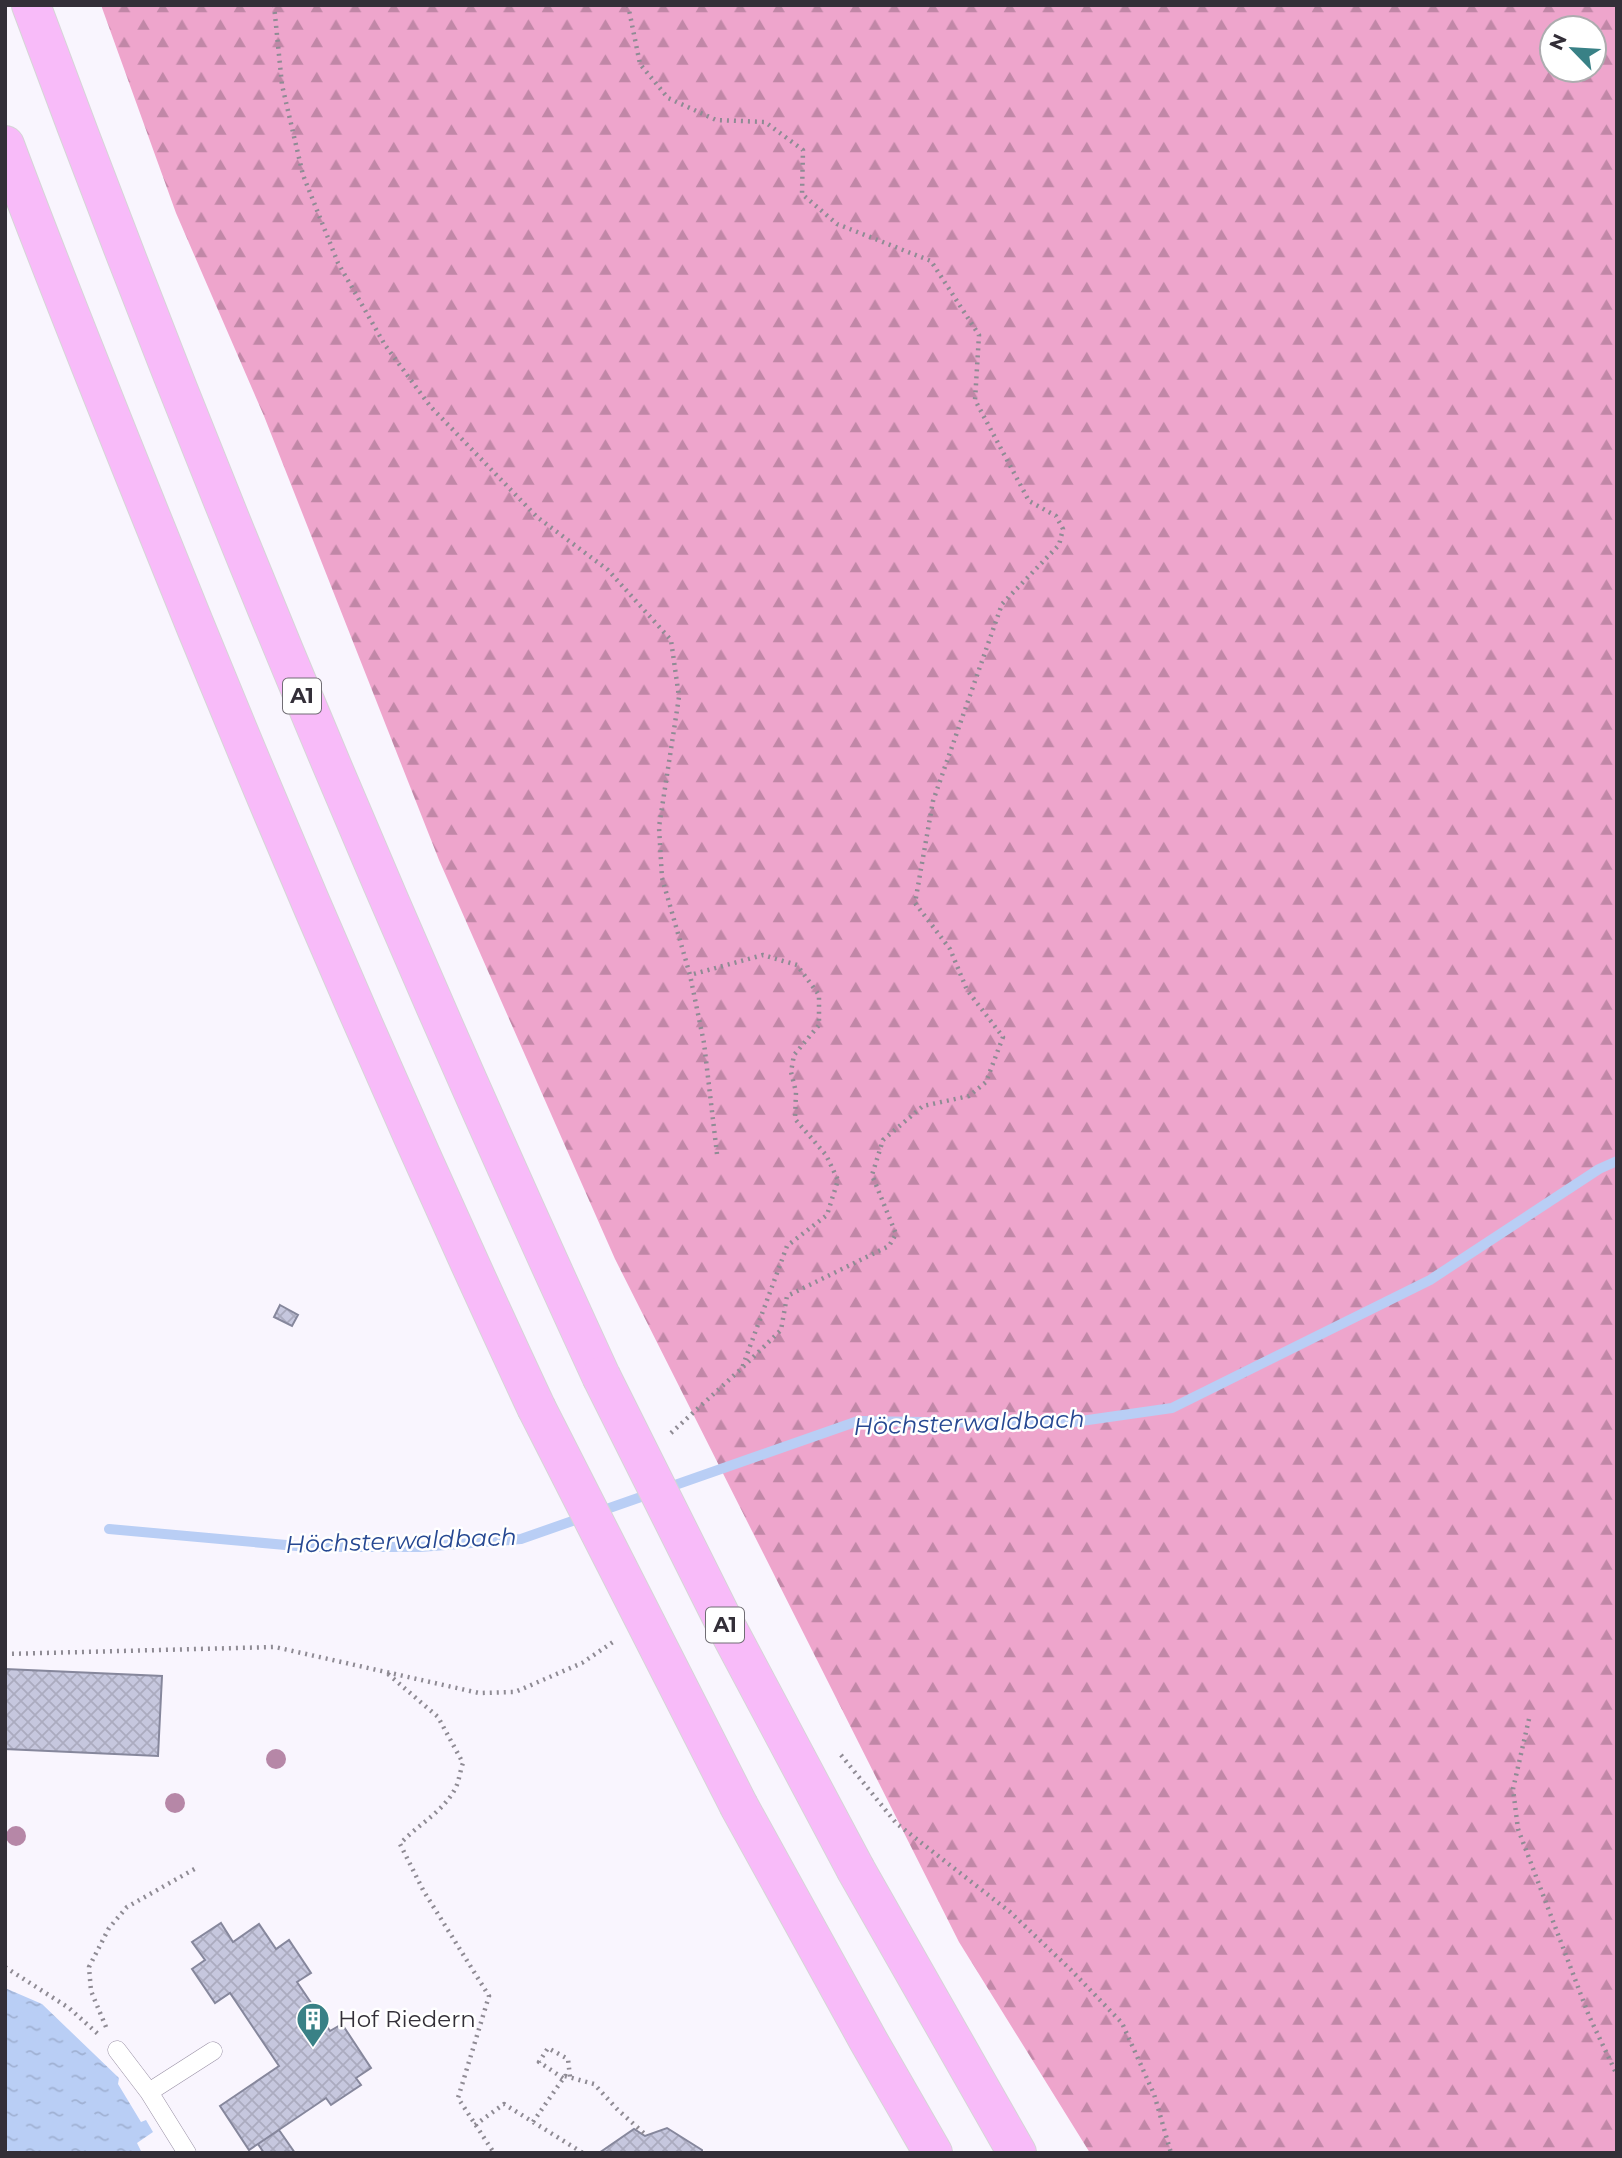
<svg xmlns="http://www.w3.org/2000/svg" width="1622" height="2158" font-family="Montserrat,sans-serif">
  <defs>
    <pattern id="forest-firs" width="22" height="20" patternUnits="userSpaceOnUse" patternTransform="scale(1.75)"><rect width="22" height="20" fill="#eea5cc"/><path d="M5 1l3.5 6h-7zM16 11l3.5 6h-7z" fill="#c187a7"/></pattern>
    <pattern id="water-ripples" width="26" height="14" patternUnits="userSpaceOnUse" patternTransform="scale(1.75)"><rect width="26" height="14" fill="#b9cef5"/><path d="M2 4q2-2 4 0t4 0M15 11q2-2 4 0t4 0" fill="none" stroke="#a0b1d3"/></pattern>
    <pattern id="building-cross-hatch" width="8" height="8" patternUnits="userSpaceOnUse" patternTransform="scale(1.75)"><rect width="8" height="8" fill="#c6c7de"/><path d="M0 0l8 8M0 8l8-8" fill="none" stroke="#ababbf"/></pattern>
  </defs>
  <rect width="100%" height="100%" fill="#f9f5fe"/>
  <path fill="url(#forest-firs)" fill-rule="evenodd" d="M 101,5 L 1617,5 L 1617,2153 L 1090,2153 L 959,1942 L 615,1259 L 439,860 L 264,416 L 176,213 ZM 1552,28 L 1594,28 L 1594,70 L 1552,70 Z"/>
  <path fill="url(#water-ripples)" d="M 5,1988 L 42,2004 L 119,2078 L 118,2084 L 141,2122 L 146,2120 L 153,2132 L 137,2143 L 142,2153 L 10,2153 L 5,2147 Z"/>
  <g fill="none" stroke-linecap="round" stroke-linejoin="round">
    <path stroke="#b9cef5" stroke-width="10" d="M 109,1529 L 308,1547 L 420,1547 L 521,1539 L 858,1421 L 1060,1424 L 1172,1408 L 1430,1280 L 1599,1169 L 1617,1161"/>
  </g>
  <path fill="url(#building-cross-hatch)" stroke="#86879c" stroke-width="2" d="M 280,1305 L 298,1315 L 292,1326 L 274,1317 Z
    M 5,1669 L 162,1676 L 158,1756 L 5,1749 Z
    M 221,1923 L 233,1942 L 259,1924 L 276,1949 L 289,1940 L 311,1973 L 297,1982 L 330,2031 L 342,2024 L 371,2068 L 356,2078 L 361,2085 L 331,2105 L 326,2098 L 249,2150 L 220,2106 L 279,2066 L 230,1993 L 215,2003 L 192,1969 L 205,1960 L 192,1942 Z
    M 667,2128 L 702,2150 L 702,2153 L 599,2153 L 634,2129 L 645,2136 Z
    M 279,2130 L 295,2153 L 264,2153 L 258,2144 Z"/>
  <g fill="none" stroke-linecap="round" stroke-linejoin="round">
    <defs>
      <path id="service" d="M 117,2050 L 149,2092 L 187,2153
        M 149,2092 L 213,2051"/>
      <path id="motorway" d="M 31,5 C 203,470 394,926 601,1376
        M 5,145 C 50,266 98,385 146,504 C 268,809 397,1109 536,1407
        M 739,1806 L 868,2040 L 933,2153
        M 856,1870 L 1017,2153"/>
    </defs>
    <use href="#service" stroke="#9990a5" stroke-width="19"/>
    <use href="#motorway" stroke="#d6d5d7" stroke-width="40"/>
    <path stroke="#8f8b94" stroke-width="4.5" stroke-dasharray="2 5" stroke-linecap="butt" d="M 274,5 L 282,85 L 303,175 L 338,263 L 385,345 L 430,406 L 537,517 L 608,570 L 671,640 L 679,697 L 659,827 L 662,878 L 690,975 L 704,1043 L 717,1154
      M 628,5 L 640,64 L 668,98 L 716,120 L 765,122 L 803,150 L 802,194 L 837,224 L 931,261 L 979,335 L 975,400 L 1029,501 L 1056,516 L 1063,529 L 1059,545 L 1002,604 L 933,801 L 915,903 L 950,949 L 967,990 L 1003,1037 L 986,1082 L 969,1096 L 923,1106 L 883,1140 L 872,1175 L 896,1234 L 889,1246 L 787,1296 L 781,1330 L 742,1368
      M 671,1433 L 742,1368 L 787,1246 L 827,1215 L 838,1180 L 826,1155 L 795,1119 L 796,1092 L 791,1072 L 794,1055 L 819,1025 L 819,995 L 797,965 L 763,955 L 690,975
      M 5,1654 L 275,1647 L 479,1693 L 515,1692 L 582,1663 L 613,1642
      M 388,1674 L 438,1717 L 463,1763 C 460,1771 459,1782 455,1789 C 442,1813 417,1825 400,1844 L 423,1890 L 489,1996 L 458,2098 L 494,2153
      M 1529,1719 L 1513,1789 L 1518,1829 L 1589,2016 L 1617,2075
      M 841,1755 L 896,1823 L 1010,1912 L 1071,1970 L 1122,2023 L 1154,2094 L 1171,2153
      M 5,1967 L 69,2008 L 98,2034
      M 106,2027 L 91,1991 L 89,1967 L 109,1928 L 127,1907 L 198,1867
      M 563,2078 L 539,2062 L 548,2048 L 568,2059 L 570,2077
      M 533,2122 L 565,2076 L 594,2084 L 618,2110 L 647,2136
      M 475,2125 L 504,2104 L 583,2153"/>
    <use href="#service" stroke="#fff" stroke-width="18"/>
    <use href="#motorway" stroke="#f8bbf9" stroke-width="38"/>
    <defs>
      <path id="motorway-bridge" d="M 601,1376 L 722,1618 L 856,1870
        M 536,1407 L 739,1806"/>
    </defs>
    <use href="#motorway-bridge" stroke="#d6d5d7" stroke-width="40" stroke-linecap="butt"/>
    <use href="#motorway-bridge" stroke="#f8bbf9" stroke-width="38"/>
  </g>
  <g fill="#b687a7">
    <circle cx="276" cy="1759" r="10"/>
    <circle cx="175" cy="1803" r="10"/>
    <circle cx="16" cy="1836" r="10"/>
  </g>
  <defs>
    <symbol id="building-pin" viewBox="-11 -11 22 30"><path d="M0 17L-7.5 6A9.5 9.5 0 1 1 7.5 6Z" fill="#398186" stroke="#fff"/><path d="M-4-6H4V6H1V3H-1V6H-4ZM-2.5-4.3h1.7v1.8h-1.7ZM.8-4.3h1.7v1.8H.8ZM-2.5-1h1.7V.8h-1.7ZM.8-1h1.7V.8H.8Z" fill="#fff"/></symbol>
  </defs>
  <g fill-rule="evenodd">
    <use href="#building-pin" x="294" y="2000" width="38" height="52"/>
  </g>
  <g text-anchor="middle" stroke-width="5" stroke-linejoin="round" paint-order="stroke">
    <g fill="#fff" stroke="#706d74" stroke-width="2">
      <rect x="283" y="678.5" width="38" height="35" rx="5"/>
      <rect x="706" y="1607.5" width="38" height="35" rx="5"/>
    </g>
    <g font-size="21" font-weight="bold" fill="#332f38">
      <text x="302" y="703">A1</text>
      <text x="725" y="1632">A1</text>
    </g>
    <g font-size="23" fill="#332f38" stroke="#fff" text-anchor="start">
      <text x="338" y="2027">Hof Riedern</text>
    </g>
    <g font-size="24" font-style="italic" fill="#264892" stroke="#fff">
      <text transform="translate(969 1423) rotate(-2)" y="8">Höchsterwaldbach</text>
      <text transform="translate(401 1541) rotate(-2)" y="8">Höchsterwaldbach</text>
    </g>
  </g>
  <rect width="1622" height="2158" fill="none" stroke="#332f38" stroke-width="14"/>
  <g transform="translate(1573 49) rotate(295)"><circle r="33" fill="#ffffff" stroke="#adacaf" stroke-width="2"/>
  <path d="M0-5L12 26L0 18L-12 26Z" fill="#398186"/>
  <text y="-10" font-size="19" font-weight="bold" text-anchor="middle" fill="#332f38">N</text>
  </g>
</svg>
